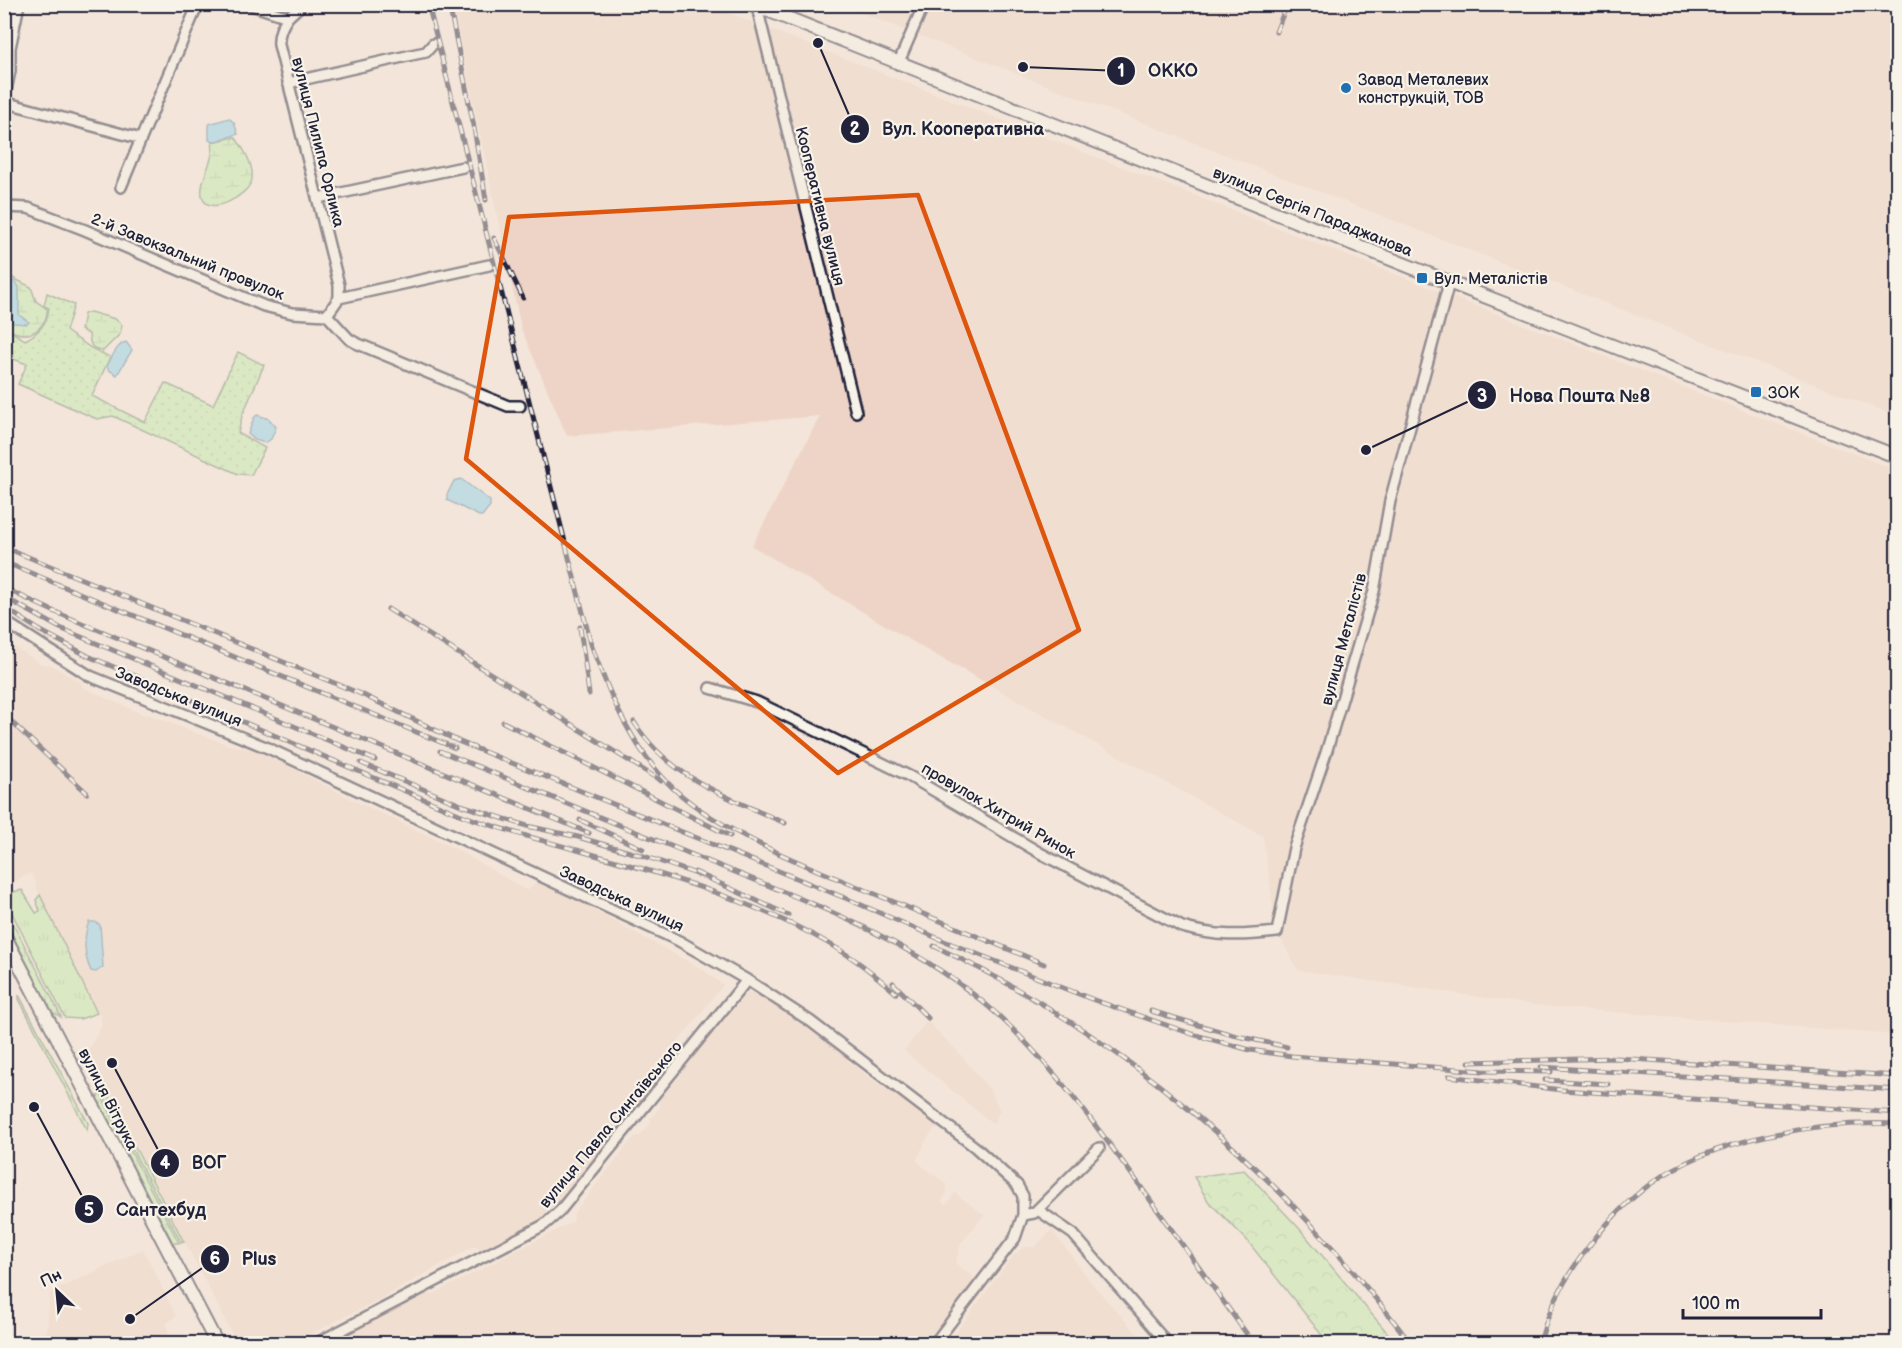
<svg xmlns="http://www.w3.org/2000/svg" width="1902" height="1348" font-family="'Balsamiq Sans',sans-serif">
  <defs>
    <pattern id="grass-tufts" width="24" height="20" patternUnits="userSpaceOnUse" patternTransform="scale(1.5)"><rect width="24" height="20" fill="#beecab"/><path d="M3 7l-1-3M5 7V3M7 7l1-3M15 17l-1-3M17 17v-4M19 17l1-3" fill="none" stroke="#a3ca94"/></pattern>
    <pattern id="forest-crowns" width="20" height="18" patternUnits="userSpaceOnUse" patternTransform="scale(1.5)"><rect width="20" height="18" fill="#beecab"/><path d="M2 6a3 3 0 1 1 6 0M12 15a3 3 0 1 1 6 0" fill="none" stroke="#a3ca94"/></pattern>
    <pattern id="wetland-marsh" width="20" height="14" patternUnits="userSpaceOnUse" patternTransform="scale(1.5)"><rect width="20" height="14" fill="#beecab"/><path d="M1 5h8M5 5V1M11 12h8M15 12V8" fill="none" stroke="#a3ca94"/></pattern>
    <pattern id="garden-dots" width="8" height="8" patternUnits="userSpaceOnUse" patternTransform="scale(1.5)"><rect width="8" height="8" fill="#beecab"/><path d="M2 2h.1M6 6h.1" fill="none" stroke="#a3ca94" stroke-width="1.8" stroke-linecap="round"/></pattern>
  </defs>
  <rect width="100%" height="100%" fill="#f3e5d9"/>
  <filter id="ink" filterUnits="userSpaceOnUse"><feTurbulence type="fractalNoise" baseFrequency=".0167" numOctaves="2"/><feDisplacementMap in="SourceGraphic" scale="12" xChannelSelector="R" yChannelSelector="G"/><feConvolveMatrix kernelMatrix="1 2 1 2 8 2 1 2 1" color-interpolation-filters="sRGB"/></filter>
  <g filter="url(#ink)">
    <path fill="#eed4c7" d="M 453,5 L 708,5 L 1897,471 L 1897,1035 L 1541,1006 L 1298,970 L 1277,932 L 1263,836 L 925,649 L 752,546 L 820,416 L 567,436 L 521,328 Z
      M 841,5 L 1897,5 L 1897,416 L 1713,345 Z
      M 5,641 L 41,664 L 51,665 L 82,684 L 82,687 L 144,715 L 149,715 L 228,745 L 254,750 L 288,766 L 351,799 L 456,849 L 527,891 L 539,880 L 593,903 L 590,908 L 703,970 L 723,985 L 666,1057 L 654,1067 L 648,1077 L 649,1090 L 644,1097 L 567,1192 L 540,1219 L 485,1250 L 474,1246 L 380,1299 L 292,1343 L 237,1343 L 87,1052 L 102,1025 L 100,1013 L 97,1013 L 89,998 L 37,889 L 36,882 L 31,873 L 5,886 Z
      M 752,991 L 850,1058 L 848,1061 L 881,1086 L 884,1082 L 938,1124 L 926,1140 L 916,1161 L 947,1185 L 947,1192 L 941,1202 L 946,1205 L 955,1193 L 984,1215 L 961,1243 L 955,1263 L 976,1279 L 925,1343 L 325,1344 L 429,1291 L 432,1295 L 574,1221 L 574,1213 L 635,1136 L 639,1137 L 652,1122 L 650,1119 L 661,1106 L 659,1100 L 681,1075 L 681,1071 L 746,994 Z
      M 927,1021 L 959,1053 L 990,1090 L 1000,1110 L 993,1124 L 904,1051 Z
      M 1052,1230 L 1094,1286 L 1145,1343 L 948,1343 L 1013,1256 L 1024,1247 L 1035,1247 Z
      M 143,1249 L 176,1316 L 166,1324 L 169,1334 L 153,1336 L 144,1343 L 46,1343 L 50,1293 Z"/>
    <path fill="url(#grass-tufts)" stroke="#708773" stroke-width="1.5" d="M 22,890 L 36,913 L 40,911 L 36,900 L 40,895 L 97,1013 L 80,1019 L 65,1018 L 5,899 L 5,896 L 13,892 Z
      M 4,906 L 55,1004 L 61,1017 L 52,1012 L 5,920 Z
      M 19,995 L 88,1123 L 87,1130 L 19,999 Z
      M 105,1089 L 183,1240 L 184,1241 L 181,1242 L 102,1092 Z
      M 100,1093 L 179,1243 L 173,1243 L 97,1098 Z"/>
    <path fill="url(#forest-crowns)" stroke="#708773" stroke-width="1.5" d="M 1244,1170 L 1298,1227 L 1396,1343 L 1328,1343 L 1246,1239 L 1208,1201 L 1194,1177 Z"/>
    <path fill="url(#wetland-marsh)" stroke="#708773" stroke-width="1.5" d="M 235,137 C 243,147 254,165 252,179 C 250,195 207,219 202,196 C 199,178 216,160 212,142 Z
      M 11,277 L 31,287 L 36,301 L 47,309 C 48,322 36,336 22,334 C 16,334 10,330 5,326 L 8,278 Z
      M 90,312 L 115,319 L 122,325 L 120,334 L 103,351 C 90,348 90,345 89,334 L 81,330 L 84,314 Z"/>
    <path fill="url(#garden-dots)" stroke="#708773" stroke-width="1.5" d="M 47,293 L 74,305 L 66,331 L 91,348 L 110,357 L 92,396 L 140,420 L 145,422 L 165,383 L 213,405 L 238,352 L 264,365 L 242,416 L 238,433 L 265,448 L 251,475 L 238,474 L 113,416 L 97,419 L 92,417 L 18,384 L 27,364 L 5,356 L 5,328 L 25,340 C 39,333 47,324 49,308 L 44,306 Z"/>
    <path fill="#8bd0ed" stroke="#618aa6" stroke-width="1.5" d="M 229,118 L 234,123 L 238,134 L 216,141 L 209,140 L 209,124 Z
      M 15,281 L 19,287 L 19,315 L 29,322 L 27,324 L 13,323 L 11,319 L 12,315 L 5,315 L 6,296 L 11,295 L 12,282 Z
      M 126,342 L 132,350 L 117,375 L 109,370 L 107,366 C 112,358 116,345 126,342 Z
      M 257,415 L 269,419 L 276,427 L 271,439 L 265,443 L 255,440 L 248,434 L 254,418 Z
      M 461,479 L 490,501 L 490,506 L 482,516 L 479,516 L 447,500 L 447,495 L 454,481 Z
      M 89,922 L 95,922 L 100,925 L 103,967 L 96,972 L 91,971 C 84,957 83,937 89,922 Z"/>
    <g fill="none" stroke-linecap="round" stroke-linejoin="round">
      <defs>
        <path id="minor" d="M 248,4 L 288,17 C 282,26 278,34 279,45 L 339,285 L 339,298 L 327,315
          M 757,7 L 856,412
          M 288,17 L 302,4
          M 898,64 L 924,4
          M 288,83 L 416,54 L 426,52 L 433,44
          M 4,101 L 10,71 L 10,48 L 19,4
          M 4,102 L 141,139 L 198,4
          M 121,187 L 141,139
          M 318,198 L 463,167
          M 4,207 L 28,208 L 85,230 L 264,306 L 292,313 L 327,315 L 349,339 L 356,343 L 508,406 L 520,406
          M 339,298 L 489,265
          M 4,621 L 90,676 L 268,748 L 679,941 L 747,980 L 810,1021 L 975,1147 L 1017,1185 L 1023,1196 L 1023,1215 L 1015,1238 L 934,1344
          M 710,688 L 757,702 L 909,776 L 1040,853 L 1182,927 C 1216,937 1241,936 1277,932 L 1294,848 L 1326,753 L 1374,591 L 1390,501 L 1449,283
          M 1038,1210 L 1073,1234 L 1168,1344
          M 1023,1215 L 1034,1213 L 1099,1148
          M 315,1344 L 544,1225 L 559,1212 L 747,980"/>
        <path id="major" d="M 752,4 L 1461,287 L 1898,457
          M 4,935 L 217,1344"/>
      </defs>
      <use href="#minor" stroke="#22223b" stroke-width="14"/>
      <use href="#major" stroke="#22223b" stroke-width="16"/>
      <use href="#minor" stroke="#f7f3e8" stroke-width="9"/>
      <use href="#major" stroke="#f7f3e8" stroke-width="12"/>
      <defs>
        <path id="rail" d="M 428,4 L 591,644 C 610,697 633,750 674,789 C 721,832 804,865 863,889 C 923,914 984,939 1044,964
          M 449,4 L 473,122 L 486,200
          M 1276,32 L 1287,4
          M 494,238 L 523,298
          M 4,547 L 361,694 L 460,742 L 850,900 L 944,941 L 1094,1000 L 1192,1034 L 1250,1050 L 1292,1056 L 1483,1071 L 1551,1072
          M 4,562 L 455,748
          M 4,588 L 53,611 L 589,833
          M 4,597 L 60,628 L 375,760
          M 4,607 L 39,630 L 88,656 L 459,814 C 498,829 537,839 577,850 C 664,874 773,906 849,956 C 866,967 881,980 896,993
          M 388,609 L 661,781
          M 580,627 L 589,694
          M 4,715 L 87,793
          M 503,722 L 730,836
          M 634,722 C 668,777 729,798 785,823
          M 440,751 C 532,789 623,827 715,864 C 816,905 916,941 998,1015 C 1052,1065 1095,1124 1138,1183 C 1177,1237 1215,1290 1254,1344
          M 361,763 L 461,805 L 527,826 L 578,837 L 647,857 L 702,876
          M 580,820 L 643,849
          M 695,872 L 788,915
          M 934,946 C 1121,1033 1288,1179 1411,1344
          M 893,983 L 928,1018
          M 1151,1011 L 1233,1035 L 1287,1047
          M 1469,1062 L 1616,1058 L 1898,1076
          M 1541,1067 L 1898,1090
          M 1449,1076 L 1562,1090 L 1898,1113
          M 1545,1080 L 1608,1084
          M 1540,1344 C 1547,1312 1564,1280 1583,1254 C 1602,1228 1623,1204 1649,1185 C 1713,1137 1820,1121 1898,1124"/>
      </defs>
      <use href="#rail" stroke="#22223b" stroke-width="5"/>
      <use href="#rail" stroke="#f7f3e8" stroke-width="3" stroke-dasharray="9" stroke-linecap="butt"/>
    </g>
  </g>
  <path d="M0 0H1902V1348H0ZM 918,195 L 1079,630 L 838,773 L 466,459 L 509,217 Z" fill="#f3e5d9" fill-opacity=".55" fill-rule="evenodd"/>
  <path fill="none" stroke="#de560e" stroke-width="4.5" stroke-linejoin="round" d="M 918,195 L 1079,630 L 838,773 L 466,459 L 509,217 Z"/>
  <g fill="#1f6fb2" stroke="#f7f3e8" stroke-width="2">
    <circle cx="1346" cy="88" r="6"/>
    <rect x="1416" y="272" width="12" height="12" rx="3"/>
    <rect x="1750" y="386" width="12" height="12" rx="3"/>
  </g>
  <g text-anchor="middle" stroke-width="4.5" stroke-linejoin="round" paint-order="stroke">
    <g font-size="16" fill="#22223b" stroke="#f7f3e8" text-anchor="start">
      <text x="1358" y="85">Завод Металевих<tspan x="1358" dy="18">конструкцій, ТОВ</tspan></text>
      <text x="1434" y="284">Вул. Металістів</text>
      <text x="1768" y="398">ЗОК</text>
    </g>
    <g font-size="16" fill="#22223b" stroke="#f7f3e8">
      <text transform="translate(319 142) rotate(76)" y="6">вулиця Пилипа Орлика</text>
      <text transform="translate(821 206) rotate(76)" y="6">Кооперативна вулиця</text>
      <text transform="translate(1313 211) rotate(22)" y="6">вулиця Сергія Параджанова</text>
      <text transform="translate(188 256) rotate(22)" y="6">2-й Завокзальний провулок</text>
      <text transform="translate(1343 639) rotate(-75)" y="6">вулиця Металістів</text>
      <text transform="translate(179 696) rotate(22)" y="6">Заводська вулиця</text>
      <text transform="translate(999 810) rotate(30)" y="6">провулок Хитрий Ринок</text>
      <text transform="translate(622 898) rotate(25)" y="6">Заводська вулиця</text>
      <text transform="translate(109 1099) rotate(63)" y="6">вулиця Вітрука</text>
      <text transform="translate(610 1124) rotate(-50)" y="6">вулиця Павла Сингаївського</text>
    </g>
  </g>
  <path fill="none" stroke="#22223b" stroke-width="2" d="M1023 67L1121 71M818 43L855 129M1366 450L1482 395M112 1063L165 1163M34 1107L89 1209M130 1319L215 1259"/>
  <g fill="#22223b" stroke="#f7f3e8" stroke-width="2">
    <circle cx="1023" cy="67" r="6"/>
    <circle cx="818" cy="43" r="6"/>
    <circle cx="1366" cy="450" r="6"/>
    <circle cx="112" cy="1063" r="6"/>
    <circle cx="34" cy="1107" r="6"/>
    <circle cx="130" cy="1319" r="6"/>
    <circle cx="1121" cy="71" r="15"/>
    <circle cx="855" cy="129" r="15"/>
    <circle cx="1482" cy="395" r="15"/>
    <circle cx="165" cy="1163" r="15"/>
    <circle cx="89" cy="1209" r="15"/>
    <circle cx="215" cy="1259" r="15"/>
  </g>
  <g font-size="18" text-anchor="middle" font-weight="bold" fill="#fff">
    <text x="1121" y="77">1</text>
    <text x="855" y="135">2</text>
    <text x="1482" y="402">3</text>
    <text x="165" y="1169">4</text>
    <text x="89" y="1216">5</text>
    <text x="215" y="1265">6</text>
  </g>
  <g font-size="18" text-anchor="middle" font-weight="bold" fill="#22223b" stroke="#f7f3e8" stroke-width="4.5" stroke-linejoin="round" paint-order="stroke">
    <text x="1173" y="77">ОККО</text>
    <text x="963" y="135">Вул. Кооперативна</text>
    <text x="1580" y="402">Нова Пошта №8</text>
    <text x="209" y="1169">ВОГ</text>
    <text x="161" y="1216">Сантехбуд</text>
    <text x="259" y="1265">Plus</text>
  </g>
  <rect width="1902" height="1348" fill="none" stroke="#f7f3e8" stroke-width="24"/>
  <rect x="12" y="12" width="1878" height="1324" fill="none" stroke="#22223b" stroke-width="2" filter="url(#ink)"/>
  <g transform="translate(57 1291) rotate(334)" stroke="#f7f3e8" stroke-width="4.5" paint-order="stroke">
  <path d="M0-4.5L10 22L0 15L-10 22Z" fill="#22223b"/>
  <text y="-9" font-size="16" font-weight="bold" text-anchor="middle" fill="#22223b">Пн</text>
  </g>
  <path d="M1683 1309v9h138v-9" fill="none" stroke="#22223b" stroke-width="3"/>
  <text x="1692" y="1309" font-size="18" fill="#22223b" stroke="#f7f3e8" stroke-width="4.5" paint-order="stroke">100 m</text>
</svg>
